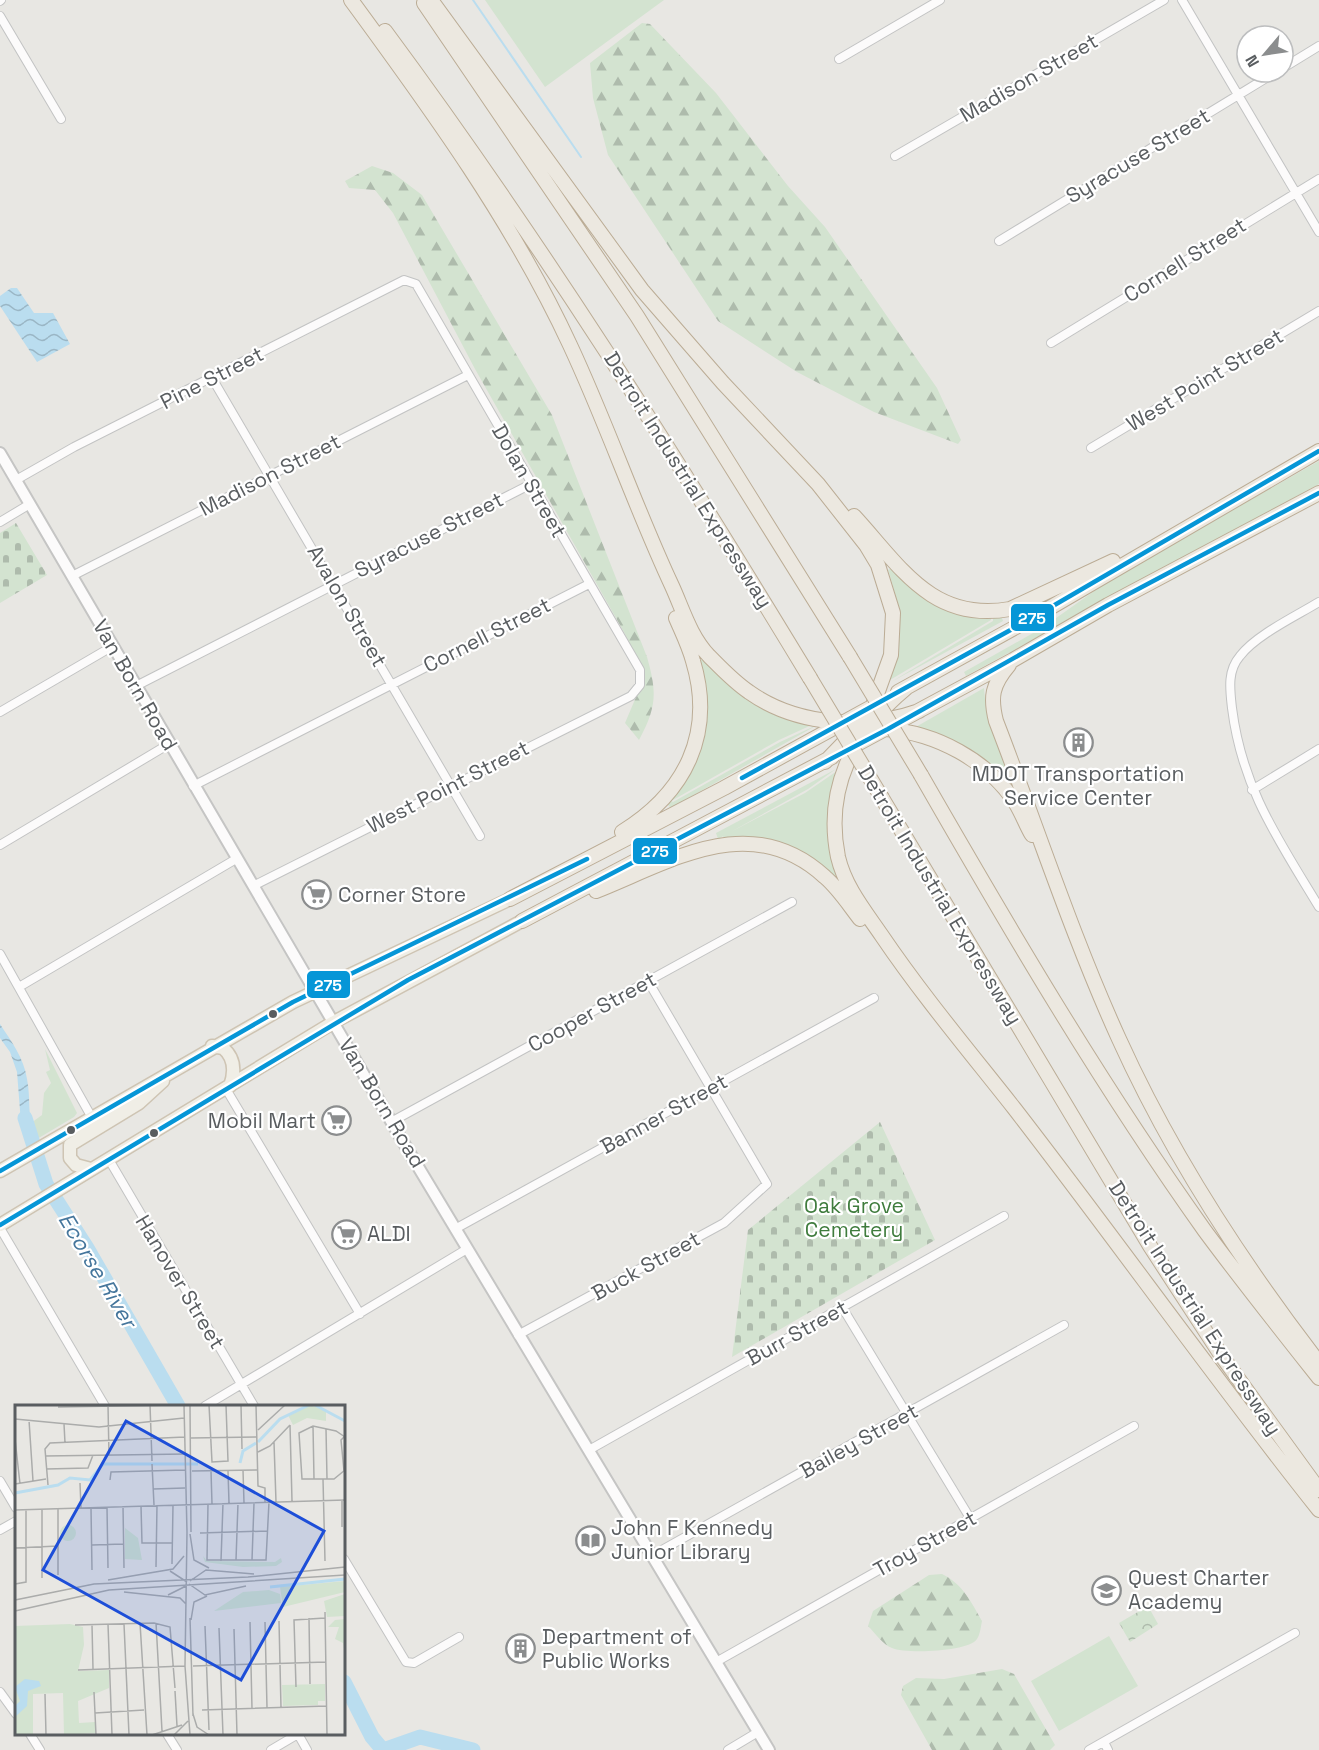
<svg xmlns="http://www.w3.org/2000/svg" width="1319" height="1750" font-family="'Space Grotesk',sans-serif">
  <defs>
    <pattern id="forest-firs" width="22" height="20" patternUnits="userSpaceOnUse" patternTransform="scale(1.5)"><rect width="22" height="20" fill="#d3e3d0"/><path d="M5 1l3.5 6h-7zM16 11l3.5 6h-7z" fill="#aebbac"/></pattern>
    <pattern id="cemetery-stones" width="16" height="16" patternUnits="userSpaceOnUse" patternTransform="scale(1.5)"><rect width="16" height="16" fill="#d3e3d0"/><path d="M2 7V4a2 2 0 0 1 4 0v3zM10 15v-3a2 2 0 0 1 4 0v3z" fill="#aebbac"/></pattern>
    <pattern id="park-crowns" width="20" height="18" patternUnits="userSpaceOnUse" patternTransform="scale(1.5)"><rect width="20" height="18" fill="#d3e3d0"/><path d="M2 6a3 3 0 1 1 6 0M12 15a3 3 0 1 1 6 0" fill="none" stroke="#aebbac"/></pattern>
    <pattern id="water-waves" width="16" height="10" patternUnits="userSpaceOnUse" patternTransform="scale(1.5)"><rect width="16" height="10" fill="#baddef"/><path d="M0 5q4-4 8 0t8 0" fill="none" stroke="#9ab6c5"/></pattern>
  </defs>
  <rect width="100%" height="100%" fill="#e8e7e3"/>
  <path fill="#d3e3d0" d="M 485,0 L 664,0 L 545,87 Z
    M 1319,461 L 1319,484 L 966,676 L 964,672 L 1042,628 L 1114,577 Z
    M 893,567 L 911,586 L 991,616 L 991,620 L 890,680 C 899,641 902,609 888,570 Z
    M 1001,615 L 1003,621 L 891,682 L 993,621 L 993,616 Z
    M 703,658 L 712,668 L 816,723 L 779,740 L 673,800 L 671,798 L 688,773 L 698,663 Z
    M 984,688 L 986,710 L 1012,775 L 1007,780 L 969,749 L 914,728 Z
    M 819,724 L 671,808 L 668,805 L 669,800 L 673,802 L 780,742 Z
    M 836,769 L 808,789 L 718,839 L 716,833 Z
    M 837,771 L 837,876 L 833,878 L 817,865 L 724,839 L 723,836 L 805,793 Z
    M 45,1049 L 77,1113 L 74,1117 L 37,1139 L 31,1123 L 42,1115 L 44,1093 L 51,1083 L 46,1072 L 50,1070 Z
    M 1109,1636 L 1138,1686 L 1059,1731 L 1031,1681 Z"/>
  <path fill="url(#forest-firs)" d="M 642,23 L 650,24 L 716,93 L 788,186 L 825,227 L 937,388 L 961,440 L 958,444 L 874,412 L 797,372 L 718,321 L 608,155 L 593,98 L 590,63 Z
    M 372,166 L 393,173 L 422,195 L 552,415 L 647,657 C 657,692 657,707 639,740 L 625,723 L 645,676 L 625,634 L 475,369 L 393,213 L 375,190 L 349,188 L 345,181 Z
    M 942,1574 C 963,1584 971,1602 982,1621 C 981,1626 980,1635 977,1639 C 969,1652 905,1654 892,1648 C 883,1645 875,1633 868,1626 L 873,1611 L 929,1575 Z
    M 1002,1669 L 1014,1674 L 1055,1745 L 1050,1750 L 932,1750 L 901,1695 L 903,1686 L 916,1678 L 944,1679 Z"/>
  <path fill="url(#cemetery-stones)" d="M 16,523 L 47,575 L 0,603 L 0,533 Z
    M 880,1122 L 935,1240 L 732,1357 L 748,1230 Z"/>
  <path fill="url(#park-crowns)" d="M 1148,1606 L 1158,1624 L 1130,1642 L 1119,1623 Z"/>
  <path fill="url(#water-waves)" d="M 11,288 L 17,288 L 34,313 L 53,313 L 70,344 L 37,362 L 0,306 L 0,296 Z
    M 0,1024 C 11,1041 24,1058 27,1079 C 31,1099 27,1114 34,1135 L 26,1140 L 21,1123 L 17,1072 L 10,1052 L 0,1038 Z"/>
  <g fill="none" stroke-linecap="round" stroke-linejoin="round">
    <path stroke="#baddef" stroke-width="2" d="M 473,0 L 581,157"/>
    <path stroke="#baddef" stroke-width="15" d="M 25,1118 L 46,1184 L 87,1248 L 178,1406
      M 344,1682 L 372,1737 L 383,1750 L 420,1737 L 473,1750"/>
    <defs>
      <path id="street" d="M 1182,0 L 1319,232
        M 0,1 L 1,0
        M 0,16 L 61,119
        M 839,59 L 940,0
        M 1283,68 L 1319,46
        M 895,156 L 1164,0
        M 999,241 L 1276,72
        M 1051,343 L 1319,179
        M 212,378 L 480,836
        M 1091,448 L 1319,311
        M 16,480 L 74,447 L 404,280 L 416,284 L 640,670 L 640,685 L 631,696 L 253,886
        M 0,522 L 30,504
        M 72,576 L 468,375
        M 1319,602 C 1296,616 1256,635 1240,656 C 1227,671 1230,690 1232,708 C 1242,788 1278,839 1319,907
        M 136,686 L 531,484
        M 0,712 L 113,646
        M 193,786 L 589,584
        M 1252,790 L 1319,749
        M 0,845 L 169,744
        M 0,954 L 91,1116
        M 19,987 L 236,859
        M 226,1089 L 360,1314
        M 391,1122 L 792,902
        M 108,1158 L 254,1406
        M 0,1228 L 105,1406
        M 455,1229 L 874,998
        M 842,1307 L 970,1518
        M 518,1335 L 724,1223 L 767,1184 L 648,981
        M 205,1406 L 467,1249
        M 589,1450 L 1004,1216
        M 0,1481 L 16,1508
        M 0,1530 L 16,1521
        M 653,1555 L 1064,1325
        M 344,1559 L 406,1662 L 414,1663 L 459,1637
        M 716,1662 L 1134,1426
        M 0,1692 L 16,1714
        M 30,1734 L 40,1750
        M 167,1734 L 177,1750
        M 298,1734 L 307,1750
        M 1104,1742 L 1108,1750
        M 271,1750 L 298,1734
        M 728,1750 L 758,1732
        M 1089,1750 L 1295,1633"/>
      <path id="secondary" d="M 0,453 L 405,1145 L 769,1750"/>
      <path id="primary" d="M 212,1046 L 223,1048 C 235,1058 235,1072 230,1086
        M 91,1169 L 76,1165 L 70,1158 L 70,1145 L 139,1103 L 163,1081
        M 0,1171 L 293,1002 L 510,899
        M 0,1225 L 334,1022 L 522,921"/>
      <path id="highway" d="M 351,0 C 431,109 513,222 570,345 C 607,424 635,507 672,586 C 683,610 690,636 709,656 C 721,668 734,682 749,692 C 797,726 866,730 919,711
        M 431,0 L 642,290 L 723,383 L 818,484 L 866,545 L 878,565 L 893,613 L 891,655 L 872,708
        M 424,3 L 637,316 L 850,657
        M 385,31 C 539,239 676,457 810,678
        M 854,516 C 900,566 932,623 1010,609 L 1113,561
        M 1009,665 C 992,685 990,697 996,721 C 1037,827 1072,936 1119,1039 C 1171,1154 1242,1263 1319,1363
        M 906,688 C 854,731 824,788 838,857 C 845,887 865,911 882,936 C 922,995 969,1051 1014,1108 C 1117,1241 1214,1378 1319,1510
        M 898,692 L 1034,617 L 1319,451
        M 886,729 C 936,733 987,760 1015,802 C 1022,813 1026,825 1032,835
        M 857,744 L 1013,660 L 1108,605 L 1319,493
        M 825,762 L 855,731
        M 921,775 C 1010,930 1101,1085 1205,1231 C 1242,1281 1281,1330 1319,1378
        M 882,798 L 1150,1246 L 1221,1355 L 1319,1490
        M 622,832 C 685,793 715,734 693,661 C 689,646 682,632 676,618
        M 596,891 C 672,861 751,809 825,877 C 839,889 849,905 860,919
        M 510,899 L 724,788 L 879,703
        M 522,921 L 832,757"/>
    </defs>
    <use href="#street" stroke="#c2c3c3" stroke-width="10"/>
    <use href="#secondary" stroke="#c5c5c4" stroke-width="14"/>
    <use href="#primary" stroke="#cec4b3" stroke-width="15"/>
    <use href="#highway" stroke="#bbac95" stroke-width="16"/>
    <use href="#street" stroke="#fcfbfb" stroke-width="8"/>
    <use href="#secondary" stroke="#fcfbfb" stroke-width="10"/>
    <use href="#primary" stroke="#f0eee6" stroke-width="12"/>
    <use href="#highway" stroke="#ece8e0" stroke-width="14"/>
    <defs>
      <path id="highway-bridge" d="M 850,657 L 921,775
        M 810,678 L 882,798"/>
    </defs>
    <use href="#highway-bridge" stroke="#bbac95" stroke-width="16" stroke-linecap="butt"/>
    <use href="#highway-bridge" stroke="#ece8e0" stroke-width="14"/>
    <defs>
      <path id="bus-1" d="M 742,778 L 1034,617 L 1319,451
        M 0,1171 L 293,1002 L 587,859
        M 0,1225 L 408,980 L 888,729 L 1108,605 L 1319,493"/>
    </defs>
    <use href="#bus-1" stroke="#fff" stroke-width="9"/>
    <use href="#bus-1" stroke="#0696d7" stroke-width="4.5"/>
  </g>
  <defs>
    <symbol id="building-ring" viewBox="-11 -11 22 22"><circle r="9.5" fill="#fff" stroke="#8b8d8e" stroke-width="1.5"/><path d="M-4-6H4V6H1V3H-1V6H-4ZM-2.5-4.3h1.7v1.8h-1.7ZM.8-4.3h1.7v1.8H.8ZM-2.5-1h1.7V.8h-1.7ZM.8-1h1.7V.8H.8Z" fill="#8b8d8e"/></symbol>
    <symbol id="supermarket-ring" viewBox="-11 -11 22 22"><circle r="9.5" fill="#fff" stroke="#8b8d8e" stroke-width="1.5"/><path d="M-6-5.5h2.5l.6 2H6L4.5 2H-2.5L-4.4-4H-6ZM-1.5 3.2a1.3 1.3 0 1 0 .1 0ZM3 3.2a1.3 1.3 0 1 0 .1 0Z" fill="#8b8d8e"/></symbol>
    <symbol id="library-ring" viewBox="-11 -11 22 22"><circle r="9.5" fill="#fff" stroke="#8b8d8e" stroke-width="1.5"/><path d="M-6-4Q-3-5.5-.7-3.5V5Q-3 3-6 4ZM6-4Q3-5.5 .7-3.5V5Q3 3 6 4Z" fill="#8b8d8e"/></symbol>
    <symbol id="school-ring" viewBox="-11 -11 22 22"><circle r="9.5" fill="#fff" stroke="#8b8d8e" stroke-width="1.5"/><path d="M0-5L7-2L0 1L-7-2ZM-4 1L0 2.5L4 1V4Q0 6-4 4Z" fill="#8b8d8e"/></symbol>
  </defs>
  <g fill-rule="evenodd">
    <use href="#building-ring" x="1062" y="726" width="33" height="33"/>
    <use href="#supermarket-ring" x="300" y="878" width="33" height="33"/>
    <use href="#supermarket-ring" x="320" y="1104" width="33" height="33"/>
    <use href="#supermarket-ring" x="330" y="1218" width="33" height="33"/>
    <use href="#library-ring" x="574" y="1524" width="33" height="33"/>
    <use href="#school-ring" x="1090" y="1574" width="33" height="33"/>
    <use href="#building-ring" x="504" y="1632" width="33" height="33"/>
  </g>
  <g fill="#595d60" stroke="#fff" stroke-width="2">
    <circle cx="273" cy="1014" r="5"/>
    <circle cx="71" cy="1130" r="5"/>
    <circle cx="154" cy="1133" r="5"/>
  </g>
  <g text-anchor="middle" stroke-width="4.5" stroke-linejoin="round" paint-order="stroke">
    <g font-size="21" fill="#595d60" stroke="#fff">
      <text transform="translate(1029 78) rotate(-30)" y="7">Madison Street</text>
      <text transform="translate(1138 156) rotate(-31)" y="7">Syracuse Street</text>
      <text transform="translate(1185 260) rotate(-32)" y="7">Cornell Street</text>
      <text transform="translate(212 378) rotate(-27)" y="7">Pine Street</text>
      <text transform="translate(1205 380) rotate(-31)" y="7">West Point Street</text>
      <text transform="translate(270 475) rotate(-27)" y="7">Madison Street</text>
      <text transform="translate(688 480) rotate(58)" y="7">Detroit Industrial Expressway</text>
      <text transform="translate(529 481) rotate(60)" y="7">Dolan Street</text>
      <text transform="translate(429 535) rotate(-27)" y="7">Syracuse Street</text>
      <text transform="translate(347 606) rotate(60)" y="7">Avalon Street</text>
      <text transform="translate(487 635) rotate(-27)" y="7">Cornell Street</text>
      <text transform="translate(135 685) rotate(60)" y="7">Van Born Road</text>
      <text transform="translate(448 787) rotate(-27)" y="7">West Point Street</text>
      <text transform="translate(940 895) rotate(59)" y="7">Detroit Industrial Expressway</text>
      <text transform="translate(592 1012) rotate(-29)" y="7">Cooper Street</text>
      <text transform="translate(382 1103) rotate(59)" y="7">Van Born Road</text>
      <text transform="translate(664 1114) rotate(-29)" y="7">Banner Street</text>
      <text transform="translate(646 1266) rotate(-29)" y="7">Buck Street</text>
      <text transform="translate(180 1282) rotate(59)" y="7">Hanover Street</text>
      <text transform="translate(1195 1308) rotate(57)" y="7">Detroit Industrial Expressway</text>
      <text transform="translate(797 1333) rotate(-29)" y="7">Burr Street</text>
      <text transform="translate(859 1441) rotate(-29)" y="7">Bailey Street</text>
      <text transform="translate(925 1544) rotate(-29)" y="7">Troy Street</text>
    </g>
    <g font-size="21" fill="#595d60" stroke="#fff" text-anchor="start">
      <text x="1078" y="781" text-anchor="middle">MDOT Transportation<tspan x="1078" dy="24">Service Center</tspan></text>
      <text x="338" y="902">Corner Store</text>
      <text x="316" y="1128" text-anchor="end">Mobil Mart</text>
      <text x="367" y="1241">ALDI</text>
      <text x="611" y="1535">John F Kennedy<tspan x="611" dy="24">Junior Library</tspan></text>
      <text x="1128" y="1585">Quest Charter<tspan x="1128" dy="24">Academy</tspan></text>
      <text x="542" y="1644">Department of<tspan x="542" dy="24">Public Works</tspan></text>
    </g>
    <g font-size="21" fill="#3f7c3d" stroke="#fff">
      <text x="854" y="1213">Oak Grove<tspan x="854" dy="24">Cemetery</tspan></text>
    </g>
    <g font-size="22" font-style="italic" fill="#45769c" stroke="#fff">
      <text transform="translate(98 1270) rotate(59)" y="8">Ecorse River</text>
    </g>
  </g>
  <g transform="translate(15 1405)">
    <rect width="330" height="330" fill="#e8e7e3"/>
    <path d="M 330,176 L 330,187 L 268,202 L 265,182 ZM 55,219 L 68,222 L 69,240 L 63,266 L 94,265 L 94,283 L 63,296 L 64,318 L 80,317 L 81,328 L 49,330 L 48,288 L 18,289 L 18,330 L 0,330 L 0,221 Z" fill="#d3e3d0"/>
    <path d="M45 128a8 8 0 1 1 16 0a8 8 0 1 1-16 0ZM 188,151 L 192,156 L 260,157 L 266,153 L 267,157 L 261,161 L 228,162 L 190,157 ZM 254,185 L 265,189 L 266,198 L 199,206 L 228,187 ZM 330,189 L 330,211 L 312,212 L 309,196 ZM 330,214 L 330,249 L 328,238 L 320,234 L 324,222 L 313,222 L 320,215 Z" fill="#d3e3d0"/>
    <path d="M 110,123 L 123,133 L 127,155 L 110,154 Z" fill="#d3e3d0"/>
    <path d="M 294,0 L 311,5 L 311,16 L 292,13 L 278,20 L 273,10 ZM 310,279 L 310,296 L 303,296 L 303,300 L 268,301 L 267,280 Z" fill="#d3e3d0"/>
    <path d="M 10,274 L 24,276 L 26,281 L 13,286 L 12,301 L 0,312 L 0,301 L 5,296 L 0,282 Z" fill="#baddef"/>
    <path fill="none" stroke="#baddef" stroke-width="3" d="M 300,0 L 330,16M 243,37 L 265,14 L 294,0M 225,58 L 228,46 L 241,38M 0,88 L 43,80 L 55,73 L 75,75 L 88,59 L 183,59M 255,182 L 330,174"/>
    <path fill="none" stroke="#abacab" stroke-width="1.5" d="M 93,0 L 94,51M 135,0 L 137,56M 169,0 L 172,127M 175,0 L 176,127M 194,0 L 197,57 L 213,56 L 211,0M 226,0 L 227,44M 241,0 L 243,81 L 250,83 L 250,97M 43,2 L 163,0M 0,14 L 84,22 L 169,13M 14,15 L 18,76M 49,19 L 50,38M 275,20 L 277,96M 298,21 L 299,74M 311,24 L 312,74M 243,25 L 270,0M 330,32 L 321,26 L 298,21 L 284,28 L 287,74 L 319,74 L 330,65M 176,33 L 242,32M 0,34 L 5,79M 259,37 L 261,97M 243,47 L 255,41 L 275,20M 30,51 L 171,49M 137,59 L 139,100M 31,64 L 73,63 L 78,50M 228,65 L 229,98M 177,66 L 243,65M 196,66 L 197,99M 213,66 L 214,98M 329,66 L 326,35 L 329,32M 308,74 L 310,156M 95,75 L 96,67 L 170,65M 65,78 L 66,103M 0,79 L 31,74M 33,80 L 30,44 L 35,38 L 170,32M 138,84 L 170,83M 327,95 L 327,122M 193,99 L 192,155 L 251,155 L 254,97M 108,101 L 109,163M 126,101 L 127,138 L 158,138M 92,102 L 93,163M 76,103 L 77,165M 27,104 L 27,173M 43,104 L 43,170M 0,105 L 330,95M 172,127 L 170,261 L 175,330M 185,128 L 253,126M 175,129 L 179,155 L 194,163M 77,140 L 108,139M 0,143 L 43,141M 221,155 L 223,98M 237,155 L 239,98M 206,156 L 208,98M 157,159 L 158,100M 141,162 L 142,100M 155,166 L 172,177M 93,175 L 158,164 L 169,151M 175,176 L 191,165 L 239,169M 0,179 L 11,177 L 11,105M 174,179 L 190,190 L 231,181M 109,187 L 165,193 L 171,199M 153,190 L 171,181M 0,195 L 79,179 L 233,172 L 330,162M 0,206 L 94,185 L 330,170M 310,207 L 312,330M 175,213 L 178,311M 294,213 L 295,279M 176,215 L 179,197 L 192,191M 264,216 L 266,303M 235,217 L 237,304M 250,217 L 252,303M 125,218 L 132,330M 141,218 L 147,326M 93,219 L 97,330M 109,219 L 114,330M 60,220 L 139,218 L 155,222 L 160,283M 77,220 L 78,264M 190,221 L 194,325M 204,223 L 208,330M 219,224 L 222,330M 178,261 L 311,257M 63,265 L 170,261M 281,282 L 279,215 L 310,213M 160,286 L 162,321M 79,287 L 81,330M 30,289 L 31,330M 187,305 L 312,301M 80,308 L 129,305M 178,309 L 182,322 L 194,330M 137,330 L 167,320M 159,330 L 173,316"/>
    <path fill="#1d4ed8" fill-opacity="0.15" stroke="#1d4ed8" stroke-width="3" d="M 111,16 L 309,126 L 226,275 L 28,165 Z"/>
    <rect width="330" height="330" fill="none" stroke="#595d60" stroke-width="3"/>
  </g>
  <g stroke="#fff" stroke-width="2">
    <rect x="1010" y="603" width="45" height="29" rx="6" fill="#0696d7"/>
    <rect x="632" y="837" width="46" height="28" rx="6" fill="#0696d7"/>
    <rect x="306" y="970" width="45" height="29" rx="6" fill="#0696d7"/>
  </g>
  <g font-size="16" text-anchor="middle" font-weight="bold" fill="#fff">
    <text x="1032" y="624">275</text>
    <text x="655" y="857">275</text>
    <text x="328" y="991">275</text>
  </g>
  <g transform="translate(1265 54) rotate(241)"><circle r="28" fill="#ffffff" stroke="#bdbebf" stroke-width="1.5"/>
  <path d="M0-4.5L10 22L0 15L-10 22Z" fill="#8b8d8e"/>
  <text y="-9" font-size="16" font-weight="bold" text-anchor="middle" fill="#595d60">N</text>
  </g>
</svg>
